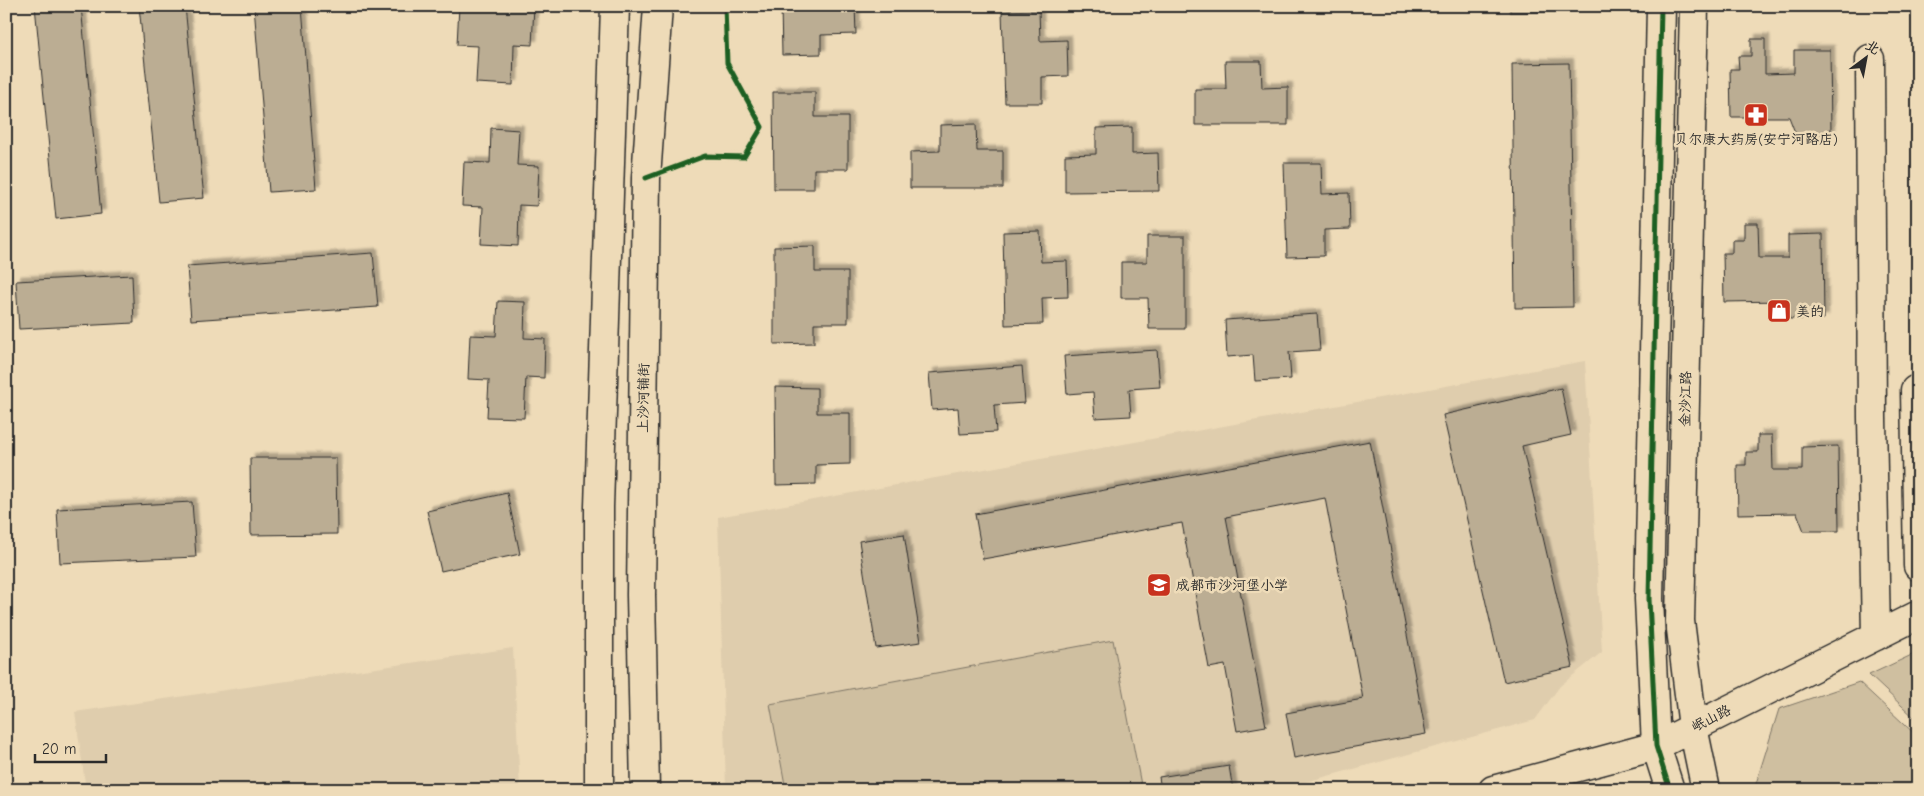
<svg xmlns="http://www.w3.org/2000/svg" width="1924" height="796" font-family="'Comic Neue','LXGW WenKai TC',sans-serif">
  <defs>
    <filter id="shadow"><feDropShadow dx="4.5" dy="-4.5" stdDeviation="1" flood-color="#0004"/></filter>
  </defs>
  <rect width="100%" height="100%" fill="#eedbb8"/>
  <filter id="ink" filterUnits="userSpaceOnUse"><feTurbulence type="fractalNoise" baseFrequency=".02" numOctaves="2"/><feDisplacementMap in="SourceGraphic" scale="10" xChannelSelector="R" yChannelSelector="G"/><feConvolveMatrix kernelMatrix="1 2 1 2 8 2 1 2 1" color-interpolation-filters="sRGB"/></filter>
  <g filter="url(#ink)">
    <path fill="#dfcdad" d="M 1585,361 L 1602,652 L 1560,686 L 1535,720 L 1276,790 L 726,790 L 718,517 Z
      M 513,648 L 520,790 L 86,790 L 75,712 Z"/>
    <path fill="#cfbfa0" stroke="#7d7566" d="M 1113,640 L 1142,790 L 786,790 L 770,704 Z
      M 1918,652 L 1918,721 L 1869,675 Z
      M 1859,682 L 1918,737 L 1918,790 L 1754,790 L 1779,709 Z"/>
    <path fill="#bbad93" stroke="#2b2b2b" filter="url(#shadow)" d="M 35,6 L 81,6 L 101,214 L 56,219 Z
      M 139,6 L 185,6 L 204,198 L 159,202 Z
      M 254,6 L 302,6 L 316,189 L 269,192 Z
      M 459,6 L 534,6 L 532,45 L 514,44 L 513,85 L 476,83 L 478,46 L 457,45 Z
      M 781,6 L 855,6 L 856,34 L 821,35 L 821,54 L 782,55 Z
      M 1510,6 L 1567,6 L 1567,12 L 1510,12 Z
      M 1039,10 L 1040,41 L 1067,40 L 1068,76 L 1042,77 L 1042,103 L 1005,103 L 1002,11 Z
      M 1751,39 L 1765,39 L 1765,74 L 1794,73 L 1794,50 L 1830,50 L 1831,134 L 1796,135 L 1789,117 L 1731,117 L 1730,69 L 1739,69 L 1738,56 L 1751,56 Z
      M 1225,61 L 1261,61 L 1262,88 L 1288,87 L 1288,125 L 1195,125 L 1195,89 L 1226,89 Z
      M 1569,63 L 1573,307 L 1515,308 L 1512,64 Z
      M 773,92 L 815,92 L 815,117 L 848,117 L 848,169 L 814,169 L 814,189 L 774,189 Z
      M 976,124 L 977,151 L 1003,151 L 1003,188 L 910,188 L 910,152 L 940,151 L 940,125 Z
      M 1132,127 L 1132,154 L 1158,153 L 1159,191 L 1065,192 L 1065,155 L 1096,154 L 1096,128 Z
      M 491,128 L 519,130 L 517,165 L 539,166 L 537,206 L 519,205 L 518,246 L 481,244 L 483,207 L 462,206 L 464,162 L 490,163 Z
      M 1284,163 L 1321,163 L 1322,194 L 1349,193 L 1350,229 L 1324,230 L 1324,256 L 1287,257 Z
      M 1744,223 L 1758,223 L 1759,258 L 1788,258 L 1788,235 L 1823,234 L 1824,319 L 1790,319 L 1783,301 L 1724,302 L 1723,253 L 1732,253 L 1732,240 L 1744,240 Z
      M 1040,231 L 1041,262 L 1067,261 L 1068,297 L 1042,298 L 1043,324 L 1005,325 L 1003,232 Z
      M 1147,236 L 1185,236 L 1185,329 L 1149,329 L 1148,298 L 1121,298 L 1121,262 L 1147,262 Z
      M 815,246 L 815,272 L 848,272 L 848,323 L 814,323 L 814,343 L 774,344 L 774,247 Z
      M 373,253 L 378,307 L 191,320 L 187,266 Z
      M 132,275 L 134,323 L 19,329 L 16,281 Z
      M 498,301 L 525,302 L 524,338 L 545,339 L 544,378 L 526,377 L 524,418 L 487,417 L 489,380 L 468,379 L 470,335 L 496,336 Z
      M 1317,314 L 1320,350 L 1289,352 L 1291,379 L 1255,381 L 1253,355 L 1227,357 L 1225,320 Z
      M 1157,350 L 1160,387 L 1129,389 L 1131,416 L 1095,418 L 1093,392 L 1067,394 L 1064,356 Z
      M 1022,366 L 1025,403 L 994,405 L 996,432 L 960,434 L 958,408 L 932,410 L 929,373 Z
      M 775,387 L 817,388 L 817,413 L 850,413 L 850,464 L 816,465 L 816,484 L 776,485 Z
      M 1561,388 L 1571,435 L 1522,446 L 1573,667 L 1504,682 L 1443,415 Z
      M 1758,435 L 1772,435 L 1773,470 L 1802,470 L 1802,447 L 1838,446 L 1839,531 L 1804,531 L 1797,513 L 1738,514 L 1737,465 L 1746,465 L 1746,452 L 1758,452 Z
      M 1370,441 L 1426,734 L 1294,758 L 1286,713 L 1363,699 L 1325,498 L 1226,517 L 1266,726 L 1237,731 L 1225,665 L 1209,668 L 1182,523 L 983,559 L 975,514 Z
      M 250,458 L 336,458 L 337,534 L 251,535 Z
      M 507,493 L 520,554 L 441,571 L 427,511 Z
      M 192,502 L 196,557 L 60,563 L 57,509 Z
      M 904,534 L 921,642 L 876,648 L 859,541 Z
      M 1229,766 L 1233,790 L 1161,790 L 1159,777 Z"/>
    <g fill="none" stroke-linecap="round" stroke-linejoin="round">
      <defs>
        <path id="minor" d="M 1661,6 L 1649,599 L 1656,746 L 1670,790
          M 1694,6 L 1680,621 L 1693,727 L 1706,790
          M 1870,59 L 1872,418 L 1876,636
          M 1915,390 L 1918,566
          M 1493,790 L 1656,746 L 1918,615"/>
        <path id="major" d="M 599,790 L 599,507 L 615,6
          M 645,790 L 641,595 L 646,178 L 658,6"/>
      </defs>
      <use href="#minor" stroke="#2b2b2b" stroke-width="31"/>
      <use href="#major" stroke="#2b2b2b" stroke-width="31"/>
      <use href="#minor" stroke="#eedbb8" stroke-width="28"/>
      <use href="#major" stroke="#eedbb8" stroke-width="28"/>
      <defs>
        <path id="cycleway" d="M 1661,6 L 1649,599 L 1656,746 L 1670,790
          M 646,178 L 705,156 L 744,157 L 762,127 L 727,63 L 725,6"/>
      </defs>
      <use href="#cycleway" stroke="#eedbb8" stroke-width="8"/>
      <use href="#cycleway" stroke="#1b5e20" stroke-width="5"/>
    </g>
  </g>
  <defs>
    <symbol id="pharmacy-square" viewBox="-11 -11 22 22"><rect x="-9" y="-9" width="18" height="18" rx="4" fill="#c8321e" stroke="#eedbb8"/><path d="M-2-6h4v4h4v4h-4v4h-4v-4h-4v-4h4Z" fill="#fff"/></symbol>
    <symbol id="shop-square" viewBox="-11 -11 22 22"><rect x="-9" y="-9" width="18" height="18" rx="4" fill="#c8321e" stroke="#eedbb8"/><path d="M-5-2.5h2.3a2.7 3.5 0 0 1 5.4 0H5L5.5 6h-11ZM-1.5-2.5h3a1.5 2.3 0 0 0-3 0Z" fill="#fff"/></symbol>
    <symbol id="school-square" viewBox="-11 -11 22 22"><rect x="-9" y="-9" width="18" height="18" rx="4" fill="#c8321e" stroke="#eedbb8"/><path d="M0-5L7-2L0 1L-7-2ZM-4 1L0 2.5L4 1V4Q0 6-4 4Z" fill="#fff"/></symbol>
  </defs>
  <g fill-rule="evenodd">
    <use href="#pharmacy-square" x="1742" y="101" width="28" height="28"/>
    <use href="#shop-square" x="1765" y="297" width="28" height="28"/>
    <use href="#school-square" x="1145" y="571" width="28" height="28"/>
  </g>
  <g text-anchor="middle" stroke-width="5" stroke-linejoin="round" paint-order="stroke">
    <g font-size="14" fill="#2b2b2b" stroke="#eedbb8" text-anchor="start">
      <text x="1756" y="144" text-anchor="middle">贝尔康大药房(安宁河路店)</text>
      <text x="1796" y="316">美的</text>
      <text x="1176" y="590">成都市沙河堡小学</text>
    </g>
    <g font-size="14" fill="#2b2b2b" stroke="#eedbb8">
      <text transform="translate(643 398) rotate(-89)" y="5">上沙河铺街</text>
      <text transform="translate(1685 399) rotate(-89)" y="5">金沙江路</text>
      <text transform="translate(1711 718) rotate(-27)" y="5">岷山路</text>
    </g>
  </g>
  <rect width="1924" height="796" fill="none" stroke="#eedbb8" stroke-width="25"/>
  <rect x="12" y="12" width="1899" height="771" fill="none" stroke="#2b2b2b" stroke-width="2" filter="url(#ink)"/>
  <g transform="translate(1866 58) rotate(32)" stroke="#eedbb8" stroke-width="4" paint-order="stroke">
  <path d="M0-4L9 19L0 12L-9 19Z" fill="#2b2b2b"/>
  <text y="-8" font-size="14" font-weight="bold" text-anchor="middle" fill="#2b2b2b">北</text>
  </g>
  <path d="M35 754v8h71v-8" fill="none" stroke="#2b2b2b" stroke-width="2.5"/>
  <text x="42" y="754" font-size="15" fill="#2b2b2b" stroke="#eedbb8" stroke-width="4" paint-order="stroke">20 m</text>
</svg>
